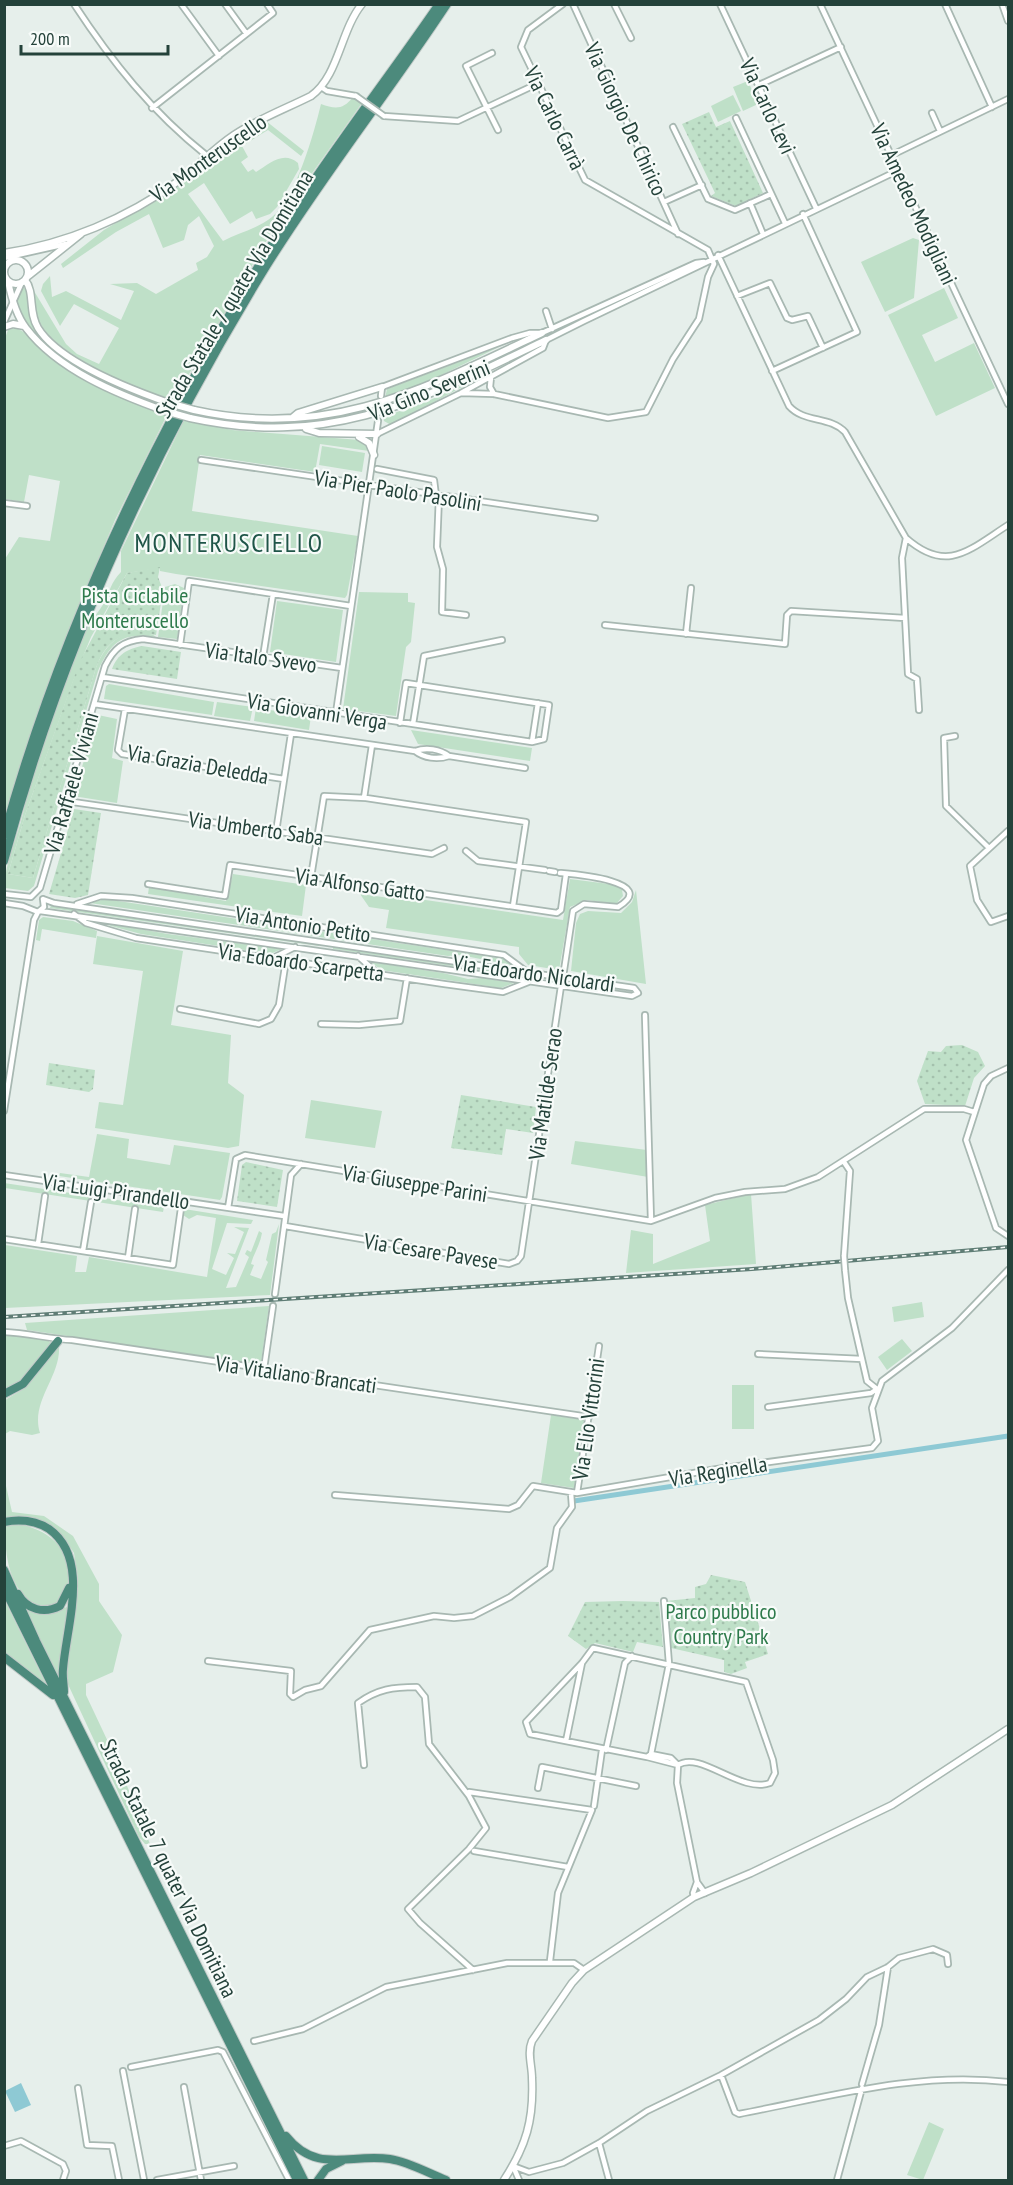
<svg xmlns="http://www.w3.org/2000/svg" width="1013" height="2185" font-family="'PT Sans Narrow',sans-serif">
  <defs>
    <pattern id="park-dots" width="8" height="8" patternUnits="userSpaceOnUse" patternTransform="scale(1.5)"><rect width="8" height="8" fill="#bfe0c8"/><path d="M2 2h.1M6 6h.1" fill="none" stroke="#a4c1ad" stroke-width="1.8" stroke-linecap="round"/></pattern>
  </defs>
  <rect width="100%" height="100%" fill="#e6efeb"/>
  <path fill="#bfe0c8" d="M 748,81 L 758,104 L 743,111 L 733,87 Z
    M 733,95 L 741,111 L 718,122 L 711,106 Z
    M 353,97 L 362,103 L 278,221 L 174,400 C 139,390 61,358 42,326 C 35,315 34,303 34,291 L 66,344 L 77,354 L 99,364 L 119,328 L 74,304 L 60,326 L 41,291 L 43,284 L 50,276 L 52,297 L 66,291 L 121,320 L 134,291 L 110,284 L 137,283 L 156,294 L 198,270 L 196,263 L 207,257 L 214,246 L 199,216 L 188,225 L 184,240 L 163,248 L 149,214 L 116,232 L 63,268 L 61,264 L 104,230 L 185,182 L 217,153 L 266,121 L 304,151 L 301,156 L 268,130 L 242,146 L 248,157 L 241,162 L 248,172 L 253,169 L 256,172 C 269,164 283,150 298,163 L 299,169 L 277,207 L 270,214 L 256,219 L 252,211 L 230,224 L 204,183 L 188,194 L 223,241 C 238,233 259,228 272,217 C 296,198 314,133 321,104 C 335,109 343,110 353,97 Z
    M 913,238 L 919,240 L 914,298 L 885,312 L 861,262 Z
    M 23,288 L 28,289 C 27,303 28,318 36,330 C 57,362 132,395 169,406 L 167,408 C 121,394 28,354 17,301 Z
    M 944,288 L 958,318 L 922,335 L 935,362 L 974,343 L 995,388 L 936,416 L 888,315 Z
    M 16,328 C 30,333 42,351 55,360 C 90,384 126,402 167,415 L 115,520 L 73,619 L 13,794 L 5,812 L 5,559 L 19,537 L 50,541 L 60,481 L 29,475 L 24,502 L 5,499 L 5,338 L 8,330 Z
    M 532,341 L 533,343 C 411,400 330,443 191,415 L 192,412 C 331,442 411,396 532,341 Z
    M 501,346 L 425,383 L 385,398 L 387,389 Z
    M 492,371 L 391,425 L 384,421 L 383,417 L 428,401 Z
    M 184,420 L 232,430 L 360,440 L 367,445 L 369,451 L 320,444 L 315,472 L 200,455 L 192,511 L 358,536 L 347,595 L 345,598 L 176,574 L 160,571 L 160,568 L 127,573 L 91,637 L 75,676 L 25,815 L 8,874 L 33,878 L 95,671 C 102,649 118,629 144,633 C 149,634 153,634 156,637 C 122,632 111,642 98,671 L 34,886 L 28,891 L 5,888 C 4,860 21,832 25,803 C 42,749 61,679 86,629 C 91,620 99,612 104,603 C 110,591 111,582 121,572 L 121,551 Z
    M 322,446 L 365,453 L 362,472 L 319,465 Z
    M 175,584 L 184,588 L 177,639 L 158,637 L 165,587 Z
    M 359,592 L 408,593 L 408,602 L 415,603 L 411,642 L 406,647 L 396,716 L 343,709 Z
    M 277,601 L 343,610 L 336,662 L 270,652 Z
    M 109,684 L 214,702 L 212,715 L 104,699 L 106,686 Z
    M 217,702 L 253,707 L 250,721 L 214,716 Z
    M 256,708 L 311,716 L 309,730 L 254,721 Z
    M 98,715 L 117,719 L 112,758 L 123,761 L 117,803 L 73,796 Z
    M 411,730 L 532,748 L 530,761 L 418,744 Z
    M 233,874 L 306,885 L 302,916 L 148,894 L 149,887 L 226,901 Z
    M 570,879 L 617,885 L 622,890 L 623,896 L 616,904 L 587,900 L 570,907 L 559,970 L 528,965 L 519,954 L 519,947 L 386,928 L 389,910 L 369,907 L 360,894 L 390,898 L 391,895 L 563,920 Z
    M 636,890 L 646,984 L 571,971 L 576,923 L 580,914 L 588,911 L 621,913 L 632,902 Z
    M 105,899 L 505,959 L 516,966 L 460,955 L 448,956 L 90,903 Z
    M 51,905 L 319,944 L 319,946 L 50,908 Z
    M 43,917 L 73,921 L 97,931 L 96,938 L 42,929 L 40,941 L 36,940 L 39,920 Z
    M 89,920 L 168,934 L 282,949 L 270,954 L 141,934 Z
    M 97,936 L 183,951 L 171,1025 L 231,1035 L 228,1083 L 244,1095 L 239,1146 L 228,1148 L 95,1128 L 99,1102 L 123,1105 L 143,971 L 93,964 Z
    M 333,947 L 555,979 L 556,981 L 333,949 Z
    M 371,962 L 443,973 L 468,979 L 482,978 L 514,983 L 501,988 L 381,970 Z
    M 311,1100 L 382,1111 L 375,1148 L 305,1138 Z
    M 97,1134 L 129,1139 L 127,1158 L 170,1165 L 174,1145 L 230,1153 L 222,1197 L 220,1200 L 59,1176 L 60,1173 L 89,1177 Z
    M 575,1141 L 647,1150 L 648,1177 L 571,1164 Z
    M 4,1183 L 164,1207 L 163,1212 L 5,1188 Z
    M 751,1194 L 756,1264 L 626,1273 L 631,1230 L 653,1234 L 653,1264 L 710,1241 L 705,1205 Z
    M 184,1209 L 253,1220 L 251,1224 L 227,1223 L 212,1269 L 226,1275 L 234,1258 L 227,1253 L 235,1254 L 244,1232 L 234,1227 L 249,1228 L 226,1288 L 236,1287 L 249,1257 L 245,1254 L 247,1250 L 251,1252 L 259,1231 L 262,1233 C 260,1245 254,1253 251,1264 L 254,1265 L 250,1275 L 261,1279 L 268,1262 L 266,1260 L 272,1234 L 276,1232 L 279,1224 L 270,1295 L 5,1308 L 5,1245 L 77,1256 L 75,1272 L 86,1272 L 89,1257 L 207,1277 L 216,1218 L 197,1215 L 189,1219 L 183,1215 Z
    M 922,1302 L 924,1317 L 894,1322 L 892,1307 Z
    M 269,1306 L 261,1362 L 258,1364 L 27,1330 L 25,1323 Z
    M 5,1335 L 46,1339 L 51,1343 L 23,1379 L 5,1390 Z
    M 902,1339 L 912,1351 L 887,1370 L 878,1357 Z
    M 59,1346 C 61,1377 30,1401 40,1433 L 32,1435 L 10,1431 L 5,1434 L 6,1486 L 12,1512 L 44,1516 L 73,1536 L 99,1584 L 99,1601 L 122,1635 L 113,1672 L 86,1684 L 86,1695 L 118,1763 L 150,1844 L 145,1844 L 139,1837 L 66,1680 L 78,1579 L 74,1553 L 62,1535 L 43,1522 L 19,1516 L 5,1518 L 5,1400 L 25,1388 Z
    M 732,1385 L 754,1385 L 754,1429 L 732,1429 Z
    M 551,1415 L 584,1420 L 574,1488 L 541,1483 Z
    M 12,1524 C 43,1524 82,1553 67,1589 C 64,1594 60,1599 57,1605 L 37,1608 C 9,1588 5,1558 5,1526 Z
    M 4,1599 L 47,1686 L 5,1654 Z
    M 67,1607 L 67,1612 L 60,1679 L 24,1608 L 44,1614 Z
    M 929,2122 L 944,2129 L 923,2180 L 907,2175 Z"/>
  <path fill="url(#park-dots)" d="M 709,112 L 716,127 L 730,121 L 763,193 L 736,206 L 711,196 L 715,193 L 682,124 Z
    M 160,567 L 158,577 L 163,590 L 156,635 C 123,630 106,638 95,671 L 33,878 L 8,874 L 25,815 L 80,661 L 127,573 Z
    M 142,646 L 181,652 L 177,679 L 112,669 C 118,654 127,649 142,646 Z
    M 74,809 L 101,813 L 88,895 L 75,898 L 49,894 Z
    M 962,1045 L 978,1052 L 985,1066 L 974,1078 L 965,1106 L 925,1104 L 917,1081 L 928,1051 L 941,1052 L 946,1046 Z
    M 49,1063 L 95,1070 L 93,1089 L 89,1092 L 46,1085 Z
    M 461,1095 L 536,1107 L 533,1133 L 506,1129 L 502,1155 L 451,1148 Z
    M 246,1162 L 283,1170 L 277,1207 L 237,1201 L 242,1165 Z
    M 711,1575 L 745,1582 L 768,1654 L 745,1662 L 747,1668 L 731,1674 L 724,1672 L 724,1660 L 671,1648 L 666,1601 L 695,1598 L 695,1587 L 706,1584 Z
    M 623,1601 L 659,1602 L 663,1647 L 637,1642 L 633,1652 L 595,1643 L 586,1649 L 568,1636 L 585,1602 Z"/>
  <path fill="#8ec9d4" d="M 21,2083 L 31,2105 L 15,2112 L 5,2091 Z"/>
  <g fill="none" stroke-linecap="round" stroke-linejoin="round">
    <path stroke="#8ec9d4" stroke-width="5" d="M 574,1501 L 1008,1436"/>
    <path stroke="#bfccc8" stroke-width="4.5" stroke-dasharray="4.5 2" stroke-linecap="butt" d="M 273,1306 L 275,1294"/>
    <defs>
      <path id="minor" d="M 74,4 C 112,62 152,112 206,155
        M 181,4 L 219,56
        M 225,4 L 246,33
        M 573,4 L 678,234
        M 614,4 L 631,38
        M 720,4 L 816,208
        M 820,4 L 1008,404
        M 945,4 L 992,107
        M 1002,4 L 1008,21
        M 492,53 L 466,66 L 498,130
        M 759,85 L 841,47
        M 321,87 L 327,91 L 356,96
        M 152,108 L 273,13 L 267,4
        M 932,113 L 940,131
        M 384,116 L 458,121 L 539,83
        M 736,118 L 785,223
        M 673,127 L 708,199 L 735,210 L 771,194
        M 892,155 L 1008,99
        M 664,202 L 702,185
        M 750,203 L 763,234
        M 718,255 L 789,406 C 804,423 830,416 845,432 L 906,538 C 947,574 969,550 1008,525
        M 4,258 L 66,244
        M 737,296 L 770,283 L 787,318 L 792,320 L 808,316 L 823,348
        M 546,311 L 552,329
        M 4,322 L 22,282
        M 772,371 L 857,332 L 803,214
        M 491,377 L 490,387 L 494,394
        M 461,393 L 494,394 L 608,418 L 646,412 L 673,359 L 699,319 L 708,277 L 714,264 L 708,250 L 585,180 L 521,47 L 528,30 L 563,4
        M 381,396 L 382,387 L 512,338 L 530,333 L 542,333 L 696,263 L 704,262
        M 377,434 L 461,393 L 543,348 L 546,340 L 584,321 L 899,170
        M 201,460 L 595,518
        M 377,469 L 434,480 L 436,496
        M 439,496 L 437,547 L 443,569 L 442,612 L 466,615
        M 4,503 L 27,506
        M 906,538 L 902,558 L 908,674 L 917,679 L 919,710
        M 605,625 L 785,644 L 787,615 L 791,611 L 905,618
        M 686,634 L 691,588
        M 180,645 L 189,581 L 351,606
        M 263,657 L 273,594
        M 102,677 L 413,724 L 532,742 L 544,739 L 549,705 L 406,683 L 400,723
        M 94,704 L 415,751 C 426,747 440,749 449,756 C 437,760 424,758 415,751
        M 125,709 L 118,750 L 122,754 L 284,779
        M 336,713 L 378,421
        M 413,724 L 424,656 L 502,640
        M 955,736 L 944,738 L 946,806 L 988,847
        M 532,742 L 538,703
        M 449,756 L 525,768
        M 364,798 L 372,745
        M 66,801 L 432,854 L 444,848
        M 1008,831 L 970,866 L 977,900 L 991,922 L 1008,916
        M 276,832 L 291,734
        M 466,851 L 478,861 L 545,870
        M 549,871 L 555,872
        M 560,873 C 571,874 661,881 618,907 L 584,904 L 573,911 L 563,977
        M 311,877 L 324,796 L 366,798 L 526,822 L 513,906
        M 148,884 L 225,896 L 230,865 L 557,913 L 561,910 L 566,874
        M 4,894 L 31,897 L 40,888 L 105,666 C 114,648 123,641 143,639 L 342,668
        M 4,903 L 23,906 L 38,912 L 44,907 L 43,899
        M 77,904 L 101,896 L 132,898 L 504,955 L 527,972
        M 40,911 L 632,996 L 638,993 L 634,988 L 54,903 L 43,899
        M 74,914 L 86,923 L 136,938 L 444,984 L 503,992 L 531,981
        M 358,956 L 376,972
        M 273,958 L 295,947
        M 180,1009 L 259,1024 L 271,1019 L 279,1005 L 286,960
        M 645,1015 L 651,1221
        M 321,1024 L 359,1025 L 400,1021 L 407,978
        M 1008,1068 L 991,1076 L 984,1084 L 966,1140 L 996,1228 L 1008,1236
        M 4,1111 L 34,920 L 38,912
        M 844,1162 L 850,1171 L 844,1256
        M 4,1175 L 284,1216
        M 228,1208 L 236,1159 L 245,1155 L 651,1221 L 715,1198 L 745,1192 L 785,1189 L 818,1177 L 924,1109 L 964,1109 L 974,1112
        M 285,1226 L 509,1264 L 517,1261 L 521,1256 L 561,986
        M 4,1239 L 173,1265 L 182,1201
        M 38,1244 L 45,1196
        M 83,1251 L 91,1202
        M 128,1258 L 135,1209
        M 845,1270 L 848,1298 L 867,1381 L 877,1389
        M 275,1294 L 291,1175 L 301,1164
        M 4,1332 C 28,1333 50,1339 72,1340 L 589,1417
        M 758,1354 L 862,1359
        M 264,1369 L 273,1306
        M 768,1407 L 871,1393 L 877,1389
        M 577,1493 L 599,1346
        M 335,1495 L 509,1509 L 518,1505 L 533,1486 L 577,1493 L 717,1469 L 872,1448 L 878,1441 L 872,1408 L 882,1381 L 952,1328 L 1008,1270
        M 208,1661 L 291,1671 L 290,1694 L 293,1697 L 305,1690 L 321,1686 L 370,1630 L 434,1616 L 454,1618 L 473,1616 L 510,1597 L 550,1568 L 557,1528 L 572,1507 L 571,1493
        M 566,1741 L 582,1663
        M 606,1750 L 625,1663 L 632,1656
        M 651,1754 L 669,1664 L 664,1601
        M 651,1754 L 671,1758 L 678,1765 L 647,1757 Z
        M 647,1757 L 530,1734 L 526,1722 L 582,1663 L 593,1648 L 746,1682 L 773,1760 L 775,1773 L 770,1783 C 741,1794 700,1750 678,1765 L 677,1783 L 697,1882 L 705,1893
        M 364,1765 L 358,1703 C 378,1689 393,1687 417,1687 L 425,1697 L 429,1744 L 469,1796 L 486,1828 L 469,1849 L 408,1909 L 420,1923 L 473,1970
        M 538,1788 L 542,1767 L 636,1786
        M 469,1792 L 592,1810 L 558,1893 L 550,1961
        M 594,1806 L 602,1750
        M 474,1851 L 568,1867
        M 694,1897 L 693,1893 L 697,1882
        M 254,2041 L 303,2029 L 386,1987 L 507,1963 L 574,1963 L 584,1970
        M 131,2067 L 218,2050 L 223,2052 L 289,2180
        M 123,2071 L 144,2180
        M 721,2075 L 735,2112 L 739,2114 C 828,2097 917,2071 1008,2082
        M 862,2084 L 879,2025 L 888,1967
        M 184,2087 L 201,2180
        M 78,2088 L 87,2145 L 112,2146 L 119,2180
        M 599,2143 L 609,2180
        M 4,2146 L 21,2141 L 63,2164 L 66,2171 L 63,2180
        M 513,2166 L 529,2172 L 563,2163 L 599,2143 L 647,2111 L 721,2075 L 819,2020 L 846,1999 L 867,1977 L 888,1967 L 899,1958 L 933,1949 L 947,1955 L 948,1964
        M 513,2166 L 519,2180
        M 157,2180 L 234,2166
        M 837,2180 L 862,2088"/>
      <path id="tertiary" d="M 4,253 C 66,244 127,218 177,182 C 197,167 213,149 234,135 C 258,119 285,109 311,96 C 339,76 340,31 362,4
        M4 272a12 12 0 1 1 24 0a12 12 0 1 1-24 0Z
        M 27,277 L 81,234
        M 25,280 C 35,292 28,312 38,328 C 59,362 132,390 169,403
        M 8,281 C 11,296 16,315 26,328 C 58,370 117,394 165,411
        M 4,327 L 13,324 L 24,326
        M 194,410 C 329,440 424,389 542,333
        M 190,418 C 332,449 423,399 546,340
        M 292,418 L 298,413 L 382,387
        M 306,429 L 319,433 L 377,434
        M 359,437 L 369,443 L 374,455
        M 504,2180 C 526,2146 534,2120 532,2078 C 532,2065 527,2053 532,2041 L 572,1983 L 584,1970 L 694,1897 L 751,1873 L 892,1805 L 1008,1729"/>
      <path id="trunk" d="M 4,835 C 64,617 165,412 286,222 C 334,147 389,77 439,4
        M 4,861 C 61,650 153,450 267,265 C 323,175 389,92 447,4
        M 4,1394 L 23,1384 L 58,1341
        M 4,1522 C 20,1519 35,1520 49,1529 C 91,1559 66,1627 63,1669 C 62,1677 64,1684 64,1692
        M 4,1570 L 36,1641 L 304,2180
        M 4,1588 L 297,2180
        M 18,1594 C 27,1610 44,1614 60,1606 L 69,1588
        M 4,1657 L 53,1695
        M 286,2136 C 317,2175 350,2153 390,2159 C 409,2162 428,2173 446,2180
        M 318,2180 L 326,2169 L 342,2161"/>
    </defs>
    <use href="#minor" stroke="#a8b8b2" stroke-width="8"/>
    <use href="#tertiary" stroke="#a8b8b2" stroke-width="9"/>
    <use href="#trunk" stroke="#c2cac8" stroke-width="10"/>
    <use href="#minor" stroke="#fff" stroke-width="4.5"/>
    <use href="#tertiary" stroke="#fff" stroke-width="6"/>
    <use href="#trunk" stroke="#4c8a7c" stroke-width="8"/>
    <defs>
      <path id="rail" d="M 4,1317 L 752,1269 L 1008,1247"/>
    </defs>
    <use href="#rail" stroke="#5f7d75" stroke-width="4"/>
    <use href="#rail" stroke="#f7fbf9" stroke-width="1.5" stroke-dasharray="4.5" stroke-linecap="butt"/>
    <defs>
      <path id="minor-bridge" d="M 356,96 L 384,116
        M 844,1256 L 845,1270"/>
      <path id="tertiary-bridge" d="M 169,403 L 194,410
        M 165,411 L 190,418"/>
    </defs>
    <use href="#minor-bridge" stroke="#a8b8b2" stroke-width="8" stroke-linecap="butt"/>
    <use href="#tertiary-bridge" stroke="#a8b8b2" stroke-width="9" stroke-linecap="butt"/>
    <use href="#minor-bridge" stroke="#fff" stroke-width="4.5"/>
    <use href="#tertiary-bridge" stroke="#fff" stroke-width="6"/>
  </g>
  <g text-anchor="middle" stroke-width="4.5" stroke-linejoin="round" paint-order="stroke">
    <g font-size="22" fill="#24423a" stroke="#f7fbf9">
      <text transform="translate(768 106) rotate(65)" y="8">Via Carlo Levi</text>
      <text transform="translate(555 118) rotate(64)" y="8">Via Carlo Carrà</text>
      <text transform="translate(626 119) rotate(65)" y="8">Via Giorgio De Chirico</text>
      <text transform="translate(208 158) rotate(-35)" y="8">Via Monteruscello</text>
      <text transform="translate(914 204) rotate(65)" y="8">Via Amedeo Modigliani</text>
      <text transform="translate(234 294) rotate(-59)" y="8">Strada Statale 7 quater Via Domitiana</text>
      <text transform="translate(429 390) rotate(-22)" y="8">Via Gino Severini</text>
      <text transform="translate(398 490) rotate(9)" y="8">Via Pier Paolo Pasolini</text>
      <text transform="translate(261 657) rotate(8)" y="8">Via Italo Svevo</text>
      <text transform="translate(317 711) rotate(9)" y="8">Via Giovanni Verga</text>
      <text transform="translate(198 764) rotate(10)" y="8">Via Grazia Deledda</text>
      <text transform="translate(71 783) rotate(-74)" y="8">Via Raffaele Viviani</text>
      <text transform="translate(256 828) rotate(8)" y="8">Via Umberto Saba</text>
      <text transform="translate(360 884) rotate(8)" y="8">Via Alfonso Gatto</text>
      <text transform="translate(303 924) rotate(9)" y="8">Via Antonio Petito</text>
      <text transform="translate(301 962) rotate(8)" y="8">Via Edoardo Scarpetta</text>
      <text transform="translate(534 973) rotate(8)" y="8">Via Edoardo Nicolardi</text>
      <text transform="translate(545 1094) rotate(-82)" y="8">Via Matilde Serao</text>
      <text transform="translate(415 1183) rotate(9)" y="8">Via Giuseppe Parini</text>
      <text transform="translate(116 1191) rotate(8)" y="8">Via Luigi Pirandello</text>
      <text transform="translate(431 1251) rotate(9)" y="8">Via Cesare Pavese</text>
      <text transform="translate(296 1374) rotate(8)" y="8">Via Vitaliano Brancati</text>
      <text transform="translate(588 1419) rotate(-82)" y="8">Via Elio Vittorini</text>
      <text transform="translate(718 1471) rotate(-9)" y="8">Via Reginella</text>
      <text transform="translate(169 1868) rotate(64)" y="8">Strada Statale 7 quater Via Domitiana</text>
    </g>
    <g font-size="22" fill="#2d7a4b" stroke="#f7fbf9">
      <text x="135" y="603">Pista Ciclabile<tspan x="135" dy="25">Monteruscello</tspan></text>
      <text x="721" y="1619">Parco pubblico<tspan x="721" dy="25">Country Park</tspan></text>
    </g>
    <g font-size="26" letter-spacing="1.5" fill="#1f5548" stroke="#f7fbf9">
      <text x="229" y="552">MONTERUSCIELLO</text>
    </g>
  </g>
  <rect width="1013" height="2185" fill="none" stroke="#24423a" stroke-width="12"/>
  <path d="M21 45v9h147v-9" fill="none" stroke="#24423a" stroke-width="3"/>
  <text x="30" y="45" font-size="18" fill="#24423a" stroke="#f7fbf9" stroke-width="4.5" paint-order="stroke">200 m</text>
</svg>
